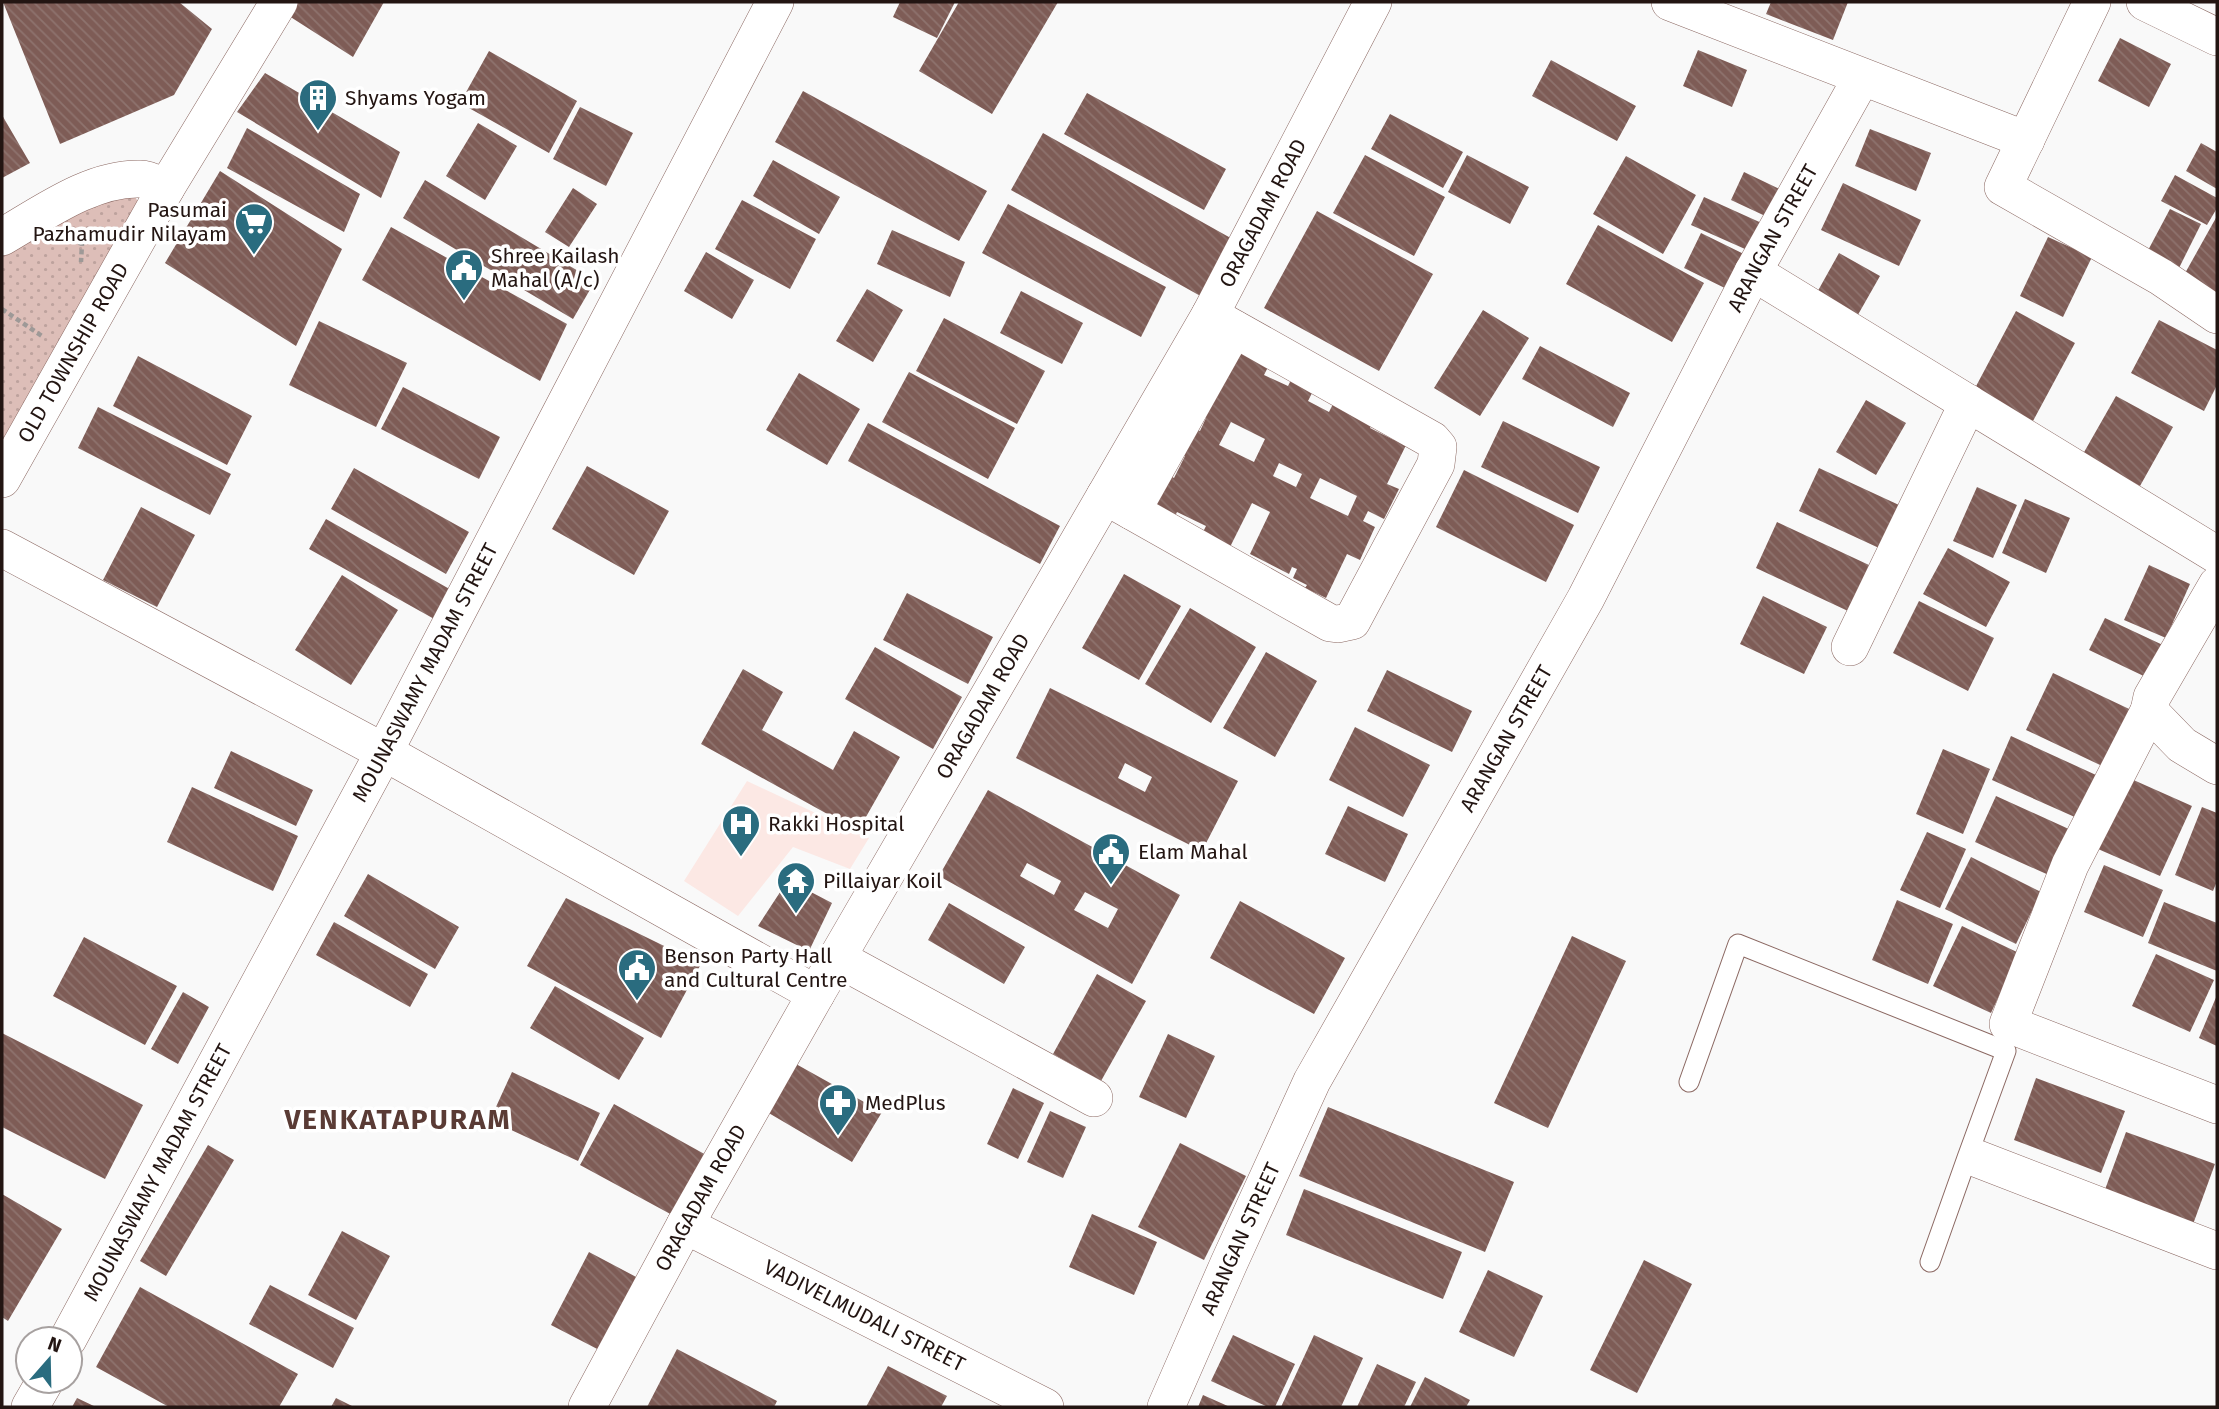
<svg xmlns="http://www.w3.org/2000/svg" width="2219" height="1409" font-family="'Fira Sans',sans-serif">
  <defs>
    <pattern id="park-dots" width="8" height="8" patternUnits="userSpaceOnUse" patternTransform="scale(1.75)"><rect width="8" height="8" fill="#ddbeb8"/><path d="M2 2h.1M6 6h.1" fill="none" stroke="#bda29d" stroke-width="1.8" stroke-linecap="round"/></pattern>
    <pattern id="building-back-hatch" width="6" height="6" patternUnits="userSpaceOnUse" patternTransform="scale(1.75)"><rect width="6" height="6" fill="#7e5c56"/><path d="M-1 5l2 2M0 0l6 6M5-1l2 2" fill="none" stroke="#8e736e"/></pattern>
  </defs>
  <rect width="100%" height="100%" fill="#f9f9f9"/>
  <path fill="#fce8e4" d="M 747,781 L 869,838 L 850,869 L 793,847 L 738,916 L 684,881 Z"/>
  <path fill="url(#park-dots)" d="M 131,190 L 143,210 L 2,455 L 2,248 Z"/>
  <path fill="url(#building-back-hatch)" fill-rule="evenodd" d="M 3,2 L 179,2 L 212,29 L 174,95 L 60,144 Z
    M 299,2 L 384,2 L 353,57 L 289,16 Z
    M 900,2 L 955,2 L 937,38 L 893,17 Z
    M 959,2 L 1058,2 L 992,114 L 919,71 Z
    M 1771,2 L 1848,2 L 1833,40 L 1766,14 Z
    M 2120,38 L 2171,64 L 2149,107 L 2098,81 Z
    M 1698,50 L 1747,70 L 1732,107 L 1683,86 Z
    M 489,51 L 577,101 L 549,153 L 460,103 Z
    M 1551,60 L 1636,106 L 1617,141 L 1532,96 Z
    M 265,73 L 400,152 L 381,198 L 237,112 Z
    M 803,91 L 987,191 L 959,241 L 775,142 Z
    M 1087,93 L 1226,169 L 1204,210 L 1064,134 Z
    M 580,107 L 633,133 L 606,186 L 553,159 Z
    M 1390,114 L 1463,152 L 1443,188 L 1371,149 Z
    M 2,115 L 30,163 L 2,178 Z
    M 478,123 L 517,146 L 485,200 L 446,176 Z
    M 247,128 L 360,194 L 344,232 L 227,168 Z
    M 1870,129 L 1931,153 L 1916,191 L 1855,166 Z
    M 1043,133 L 1236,241 L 1204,298 L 1011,190 Z
    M 2201,143 L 2217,152 L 2217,189 L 2186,171 Z
    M 1365,155 L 1445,197 L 1414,256 L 1333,213 Z
    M 1467,155 L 1529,187 L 1510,224 L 1448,192 Z
    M 1626,156 L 1696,195 L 1663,254 L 1593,214 Z
    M 773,160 L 840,197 L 819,234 L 753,196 Z
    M 220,171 L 342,249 L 296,346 L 165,263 Z
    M 1744,172 L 1788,193 L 1776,221 L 1731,200 Z
    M 2175,175 L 2217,198 L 2217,208 L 2207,225 L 2161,201 Z
    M 425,180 L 595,281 L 573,319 L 403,218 Z
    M 1843,183 L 1921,220 L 1899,266 L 1821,230 Z
    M 573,188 L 597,204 L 569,247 L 545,232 Z
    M 1704,197 L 1766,225 L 1754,253 L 1691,225 Z
    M 742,200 L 816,239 L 790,289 L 715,249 Z
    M 1008,204 L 1166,287 L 1141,337 L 982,253 Z
    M 2170,209 L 2201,224 L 2177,272 L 2145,256 Z
    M 1317,211 L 1433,274 L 1379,371 L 1264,308 Z
    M 2217,216 L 2217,305 L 2179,284 Z
    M 1598,225 L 1704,283 L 1672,342 L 1566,284 Z
    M 391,227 L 567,324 L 540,381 L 362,280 Z
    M 892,230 L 965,262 L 950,297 L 877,264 Z
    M 1701,233 L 1752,258 L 1735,293 L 1684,268 Z
    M 2048,237 L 2092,257 L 2063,317 L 2020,296 Z
    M 706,252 L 754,280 L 732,319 L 684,291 Z
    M 1839,253 L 1880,276 L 1851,327 L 1810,305 Z
    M 867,289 L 903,310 L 873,362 L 836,341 Z
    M 1021,291 L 1083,323 L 1062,364 L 1000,333 Z
    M 1483,310 L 1529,338 L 1480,416 L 1434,388 Z
    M 2016,311 L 2075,343 L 2033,421 L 1974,390 Z
    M 944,318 L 1045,371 L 1017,424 L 916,371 Z
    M 2159,320 L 2217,350 L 2217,385 L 2204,411 L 2131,373 Z
    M 319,321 L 407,363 L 376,427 L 289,385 Z
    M 1231,341 L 1271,361 L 1264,375 L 1288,386 L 1292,378 L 1314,389 L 1308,401 L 1329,412 L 1337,396 L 1373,422 L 1370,428 L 1394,440 L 1410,437 L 1387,484 L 1399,489 L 1384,519 L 1368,511 L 1363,521 L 1375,527 L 1360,560 L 1347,554 L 1326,598 L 1305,588 L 1307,585 L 1293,578 L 1297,569 L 1292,567 L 1289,574 L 1250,554 L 1270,512 L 1252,503 L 1230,547 L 1202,534 L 1206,526 L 1177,512 L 1172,522 L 1154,513 L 1158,504 L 1146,498 L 1159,470 L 1174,478 L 1185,456 L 1173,451 L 1185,424 L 1200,431 L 1206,418 L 1195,413 ZM 1231,422 L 1265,439 L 1254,462 L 1219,445 ZM 1279,463 L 1302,474 L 1296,487 L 1273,476 ZM 1320,478 L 1357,496 L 1348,516 L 1310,498 Z
    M 1540,346 L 1630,393 L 1613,427 L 1522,379 Z
    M 138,356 L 252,416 L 227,465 L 113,406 Z
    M 909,372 L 1015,428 L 988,479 L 882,422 Z
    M 799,373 L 860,409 L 827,465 L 766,430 Z
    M 403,387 L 500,437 L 479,479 L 381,429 Z
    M 2116,396 L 2173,427 L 2140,486 L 2083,454 Z
    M 1866,400 L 1906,423 L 1876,475 L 1836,452 Z
    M 98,407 L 231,474 L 210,515 L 78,448 Z
    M 1503,421 L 1600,467 L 1578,513 L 1481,467 Z
    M 868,423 L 1060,526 L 1040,564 L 848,461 Z
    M 587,466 L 669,511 L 634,575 L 552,529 Z
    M 354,468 L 469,532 L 446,574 L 331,509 Z
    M 1819,468 L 1899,505 L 1879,548 L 1799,511 Z
    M 1464,470 L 1574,525 L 1546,582 L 1436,527 Z
    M 1977,487 L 2017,505 L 1993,558 L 1953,541 Z
    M 2025,499 L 2070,518 L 2046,573 L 2002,553 Z
    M 141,507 L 195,535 L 157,607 L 103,580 Z
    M 326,519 L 453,591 L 436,620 L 309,549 Z
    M 1777,522 L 1869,565 L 1848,611 L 1756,568 Z
    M 1948,548 L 2010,582 L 1986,627 L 1923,594 Z
    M 2149,565 L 2190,584 L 2166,638 L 2124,620 Z
    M 1124,574 L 1181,606 L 1139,680 L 1082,648 Z
    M 342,575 L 398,610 L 351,685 L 295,650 Z
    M 907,593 L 993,637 L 968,684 L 883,640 Z
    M 1763,596 L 1827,627 L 1804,674 L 1740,644 Z
    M 1919,601 L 1994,638 L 1968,691 L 1893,653 Z
    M 1190,608 L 1256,647 L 1211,723 L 1145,684 Z
    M 2105,618 L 2165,646 L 2150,679 L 2089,650 Z
    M 875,647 L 962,697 L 933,749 L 845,699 Z
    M 1266,652 L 1317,681 L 1275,757 L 1223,728 Z
    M 743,669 L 783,692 L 762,730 L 833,770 L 854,731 L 900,757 L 858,831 L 701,744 Z
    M 1387,670 L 1472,711 L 1452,752 L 1367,711 Z
    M 2053,673 L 2144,716 L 2117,773 L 2026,730 Z
    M 1050,688 L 1238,781 L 1202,851 L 1016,758 ZM 1125,763 L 1152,777 L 1145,792 L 1118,778 Z
    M 1355,727 L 1430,765 L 1403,817 L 1329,780 Z
    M 2011,736 L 2096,775 L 2077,818 L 1992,780 Z
    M 1943,749 L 1990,769 L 1963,834 L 1916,814 Z
    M 231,751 L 313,790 L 296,826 L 214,788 Z
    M 2129,778 L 2192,806 L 2160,876 L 2098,849 Z
    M 192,787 L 298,836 L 273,891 L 167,842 Z
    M 988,790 L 1180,895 L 1132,984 L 939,876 ZM 1027,863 L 1061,881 L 1054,895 L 1020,876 ZM 1085,892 L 1118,909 L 1108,928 L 1074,910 Z
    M 1996,796 L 2071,830 L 2051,876 L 1975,842 Z
    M 1348,806 L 1408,834 L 1385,882 L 1325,854 Z
    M 2202,807 L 2217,813 L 2217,881 L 2213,891 L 2175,875 Z
    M 1927,832 L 1966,849 L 1940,908 L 1900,890 Z
    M 1971,857 L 2041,892 L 2016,944 L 1945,909 Z
    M 2104,865 L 2163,890 L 2143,937 L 2084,912 Z
    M 368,874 L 459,927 L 435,969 L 344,916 Z
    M 788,880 L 832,903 L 809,951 L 758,926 Z
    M 566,898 L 701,964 L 661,1038 L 527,966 Z
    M 1897,900 L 1953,924 L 1928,984 L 1872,960 Z
    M 1240,901 L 1345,958 L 1314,1014 L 1210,958 Z
    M 2164,902 L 2217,923 L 2217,971 L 2148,943 Z
    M 949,903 L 1025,947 L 1004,984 L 928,940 Z
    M 334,922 L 428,974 L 410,1007 L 316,955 Z
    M 1962,926 L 2019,953 L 1991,1013 L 1933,986 Z
    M 1572,936 L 1626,961 L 1548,1128 L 1494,1103 Z
    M 84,937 L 177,986 L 145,1045 L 53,996 Z
    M 2156,954 L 2214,980 L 2190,1032 L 2132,1006 Z
    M 1097,974 L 1146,1001 L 1101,1081 L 1053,1054 Z
    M 555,986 L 644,1038 L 619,1080 L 530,1028 Z
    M 183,992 L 209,1007 L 178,1064 L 151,1049 Z
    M 2217,995 L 2217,1046 L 2199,1038 Z
    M 2,1033 L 143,1105 L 105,1179 L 2,1127 Z
    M 1168,1034 L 1215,1056 L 1186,1118 L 1139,1097 Z
    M 796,1064 L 882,1112 L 852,1162 L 767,1112 Z
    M 512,1072 L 600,1113 L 578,1161 L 490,1120 Z
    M 2036,1078 L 2125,1111 L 2101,1173 L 2014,1140 Z
    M 1013,1088 L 1044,1103 L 1018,1159 L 987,1144 Z
    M 614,1104 L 708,1156 L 674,1216 L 580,1165 Z
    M 1328,1107 L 1514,1182 L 1485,1252 L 1299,1176 Z
    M 1050,1111 L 1086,1127 L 1063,1178 L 1027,1162 Z
    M 2126,1132 L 2215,1164 L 2188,1238 L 2099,1206 Z
    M 1180,1143 L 1246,1176 L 1204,1260 L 1138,1227 Z
    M 208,1145 L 234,1160 L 166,1276 L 140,1261 Z
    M 1304,1189 L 1462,1252 L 1443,1299 L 1286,1235 Z
    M 2,1194 L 62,1229 L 8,1321 L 2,1317 Z
    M 1092,1214 L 1157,1242 L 1134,1295 L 1069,1267 Z
    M 342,1231 L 390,1256 L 356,1320 L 308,1295 Z
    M 589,1252 L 640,1279 L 603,1352 L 551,1325 Z
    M 1644,1260 L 1692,1284 L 1637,1393 L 1590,1370 Z
    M 1488,1270 L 1543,1296 L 1514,1357 L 1459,1332 Z
    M 270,1285 L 354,1328 L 333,1368 L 249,1324 Z
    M 140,1287 L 298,1374 L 279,1407 L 169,1407 L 96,1367 Z
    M 1233,1335 L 1295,1364 L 1275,1407 L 1268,1407 L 1211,1381 Z
    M 1314,1335 L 1363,1358 L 1341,1407 L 1281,1407 Z
    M 677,1349 L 777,1401 L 774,1407 L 647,1407 Z
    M 1377,1364 L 1416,1382 L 1404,1407 L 1357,1407 Z
    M 888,1366 L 947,1396 L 941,1407 L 866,1407 Z
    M 1425,1377 L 1470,1400 L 1466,1407 L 1410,1407 Z
    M 1203,1395 L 1230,1407 L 1198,1407 Z
    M 77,1398 L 96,1407 L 72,1407 Z
    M 336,1398 L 354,1407 L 331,1407 Z"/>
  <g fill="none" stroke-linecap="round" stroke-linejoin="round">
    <defs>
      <path id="lane" d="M 1689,1082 L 1738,944 L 2006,1051 L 1968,1155 L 1978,1159
        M 1930,1262 L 1968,1155"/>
      <g id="street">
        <path d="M 1670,2 L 2026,140"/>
        <path d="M 2092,2 L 2003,187 L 2161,277 L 2217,315"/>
        <path d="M 2145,2 L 2217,37"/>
        <path d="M 2,237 C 42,214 92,177 141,179 C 149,179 159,185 166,188"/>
        <path d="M 1753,272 L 2217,555"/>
        <path id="s1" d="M 2,479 L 166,188 L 279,2"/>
        <path d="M 1105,496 L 1330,623 L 1338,624 L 1352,621 L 1436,464 L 1438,447 L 1432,440 L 1210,315"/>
        <path d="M 1132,511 L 1234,329"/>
        <path d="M 2,548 L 384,752 L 816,994"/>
        <path d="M 2217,585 L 2152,697 L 2149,711 L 2182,745 L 2217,766"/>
        <path d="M 1850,647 L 1968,403"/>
        <path d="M 2149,711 L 2070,865 L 2008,1024 L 2217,1105"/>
        <path d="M 837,958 L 1094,1098"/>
        <path d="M 1978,1159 L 2217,1251"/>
        <path id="s2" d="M 685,1225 L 1045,1407"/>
        <path id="s3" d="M 68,1339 L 384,752 L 775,2"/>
        <path d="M 30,1407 L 45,1381"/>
        <path id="s4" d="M 587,1407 L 685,1225 L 816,994 L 1210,315 L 1373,2"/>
        <path id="s5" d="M 1166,1407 L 1229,1263 L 1312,1081 L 1586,598 L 1753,272 L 1862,77"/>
      </g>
    </defs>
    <use href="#lane" stroke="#8b6862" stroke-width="21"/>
    <use href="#street" stroke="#8b6862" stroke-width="38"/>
    <path stroke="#9e9997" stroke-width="4.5" stroke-dasharray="5 3.5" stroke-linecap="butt" d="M 71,240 L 82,244 L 81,262
      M 2,309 L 42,336"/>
    <use href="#lane" stroke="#fff" stroke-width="19"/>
    <use href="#street" stroke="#fff" stroke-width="37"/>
  </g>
  <defs>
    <symbol id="building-pin" viewBox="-11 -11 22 30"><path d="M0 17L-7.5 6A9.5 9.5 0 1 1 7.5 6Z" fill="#2a6c7f" stroke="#fff"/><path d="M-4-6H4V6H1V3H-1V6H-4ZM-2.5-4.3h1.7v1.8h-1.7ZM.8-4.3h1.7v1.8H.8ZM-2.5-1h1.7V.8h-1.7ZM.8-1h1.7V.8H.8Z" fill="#fff"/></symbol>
    <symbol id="supermarket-pin" viewBox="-11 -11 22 30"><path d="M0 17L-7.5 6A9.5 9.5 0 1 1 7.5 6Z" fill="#2a6c7f" stroke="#fff"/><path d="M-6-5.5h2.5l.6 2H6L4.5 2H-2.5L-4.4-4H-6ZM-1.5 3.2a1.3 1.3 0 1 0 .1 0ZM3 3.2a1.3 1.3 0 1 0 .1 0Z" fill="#fff"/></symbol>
    <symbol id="civic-pin" viewBox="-11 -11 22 30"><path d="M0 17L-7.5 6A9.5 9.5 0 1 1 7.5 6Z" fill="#2a6c7f" stroke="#fff"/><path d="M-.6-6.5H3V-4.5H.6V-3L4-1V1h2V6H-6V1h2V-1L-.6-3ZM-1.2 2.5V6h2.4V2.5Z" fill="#fff"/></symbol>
    <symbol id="hospital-pin" viewBox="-11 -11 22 30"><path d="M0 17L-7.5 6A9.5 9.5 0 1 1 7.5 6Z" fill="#2a6c7f" stroke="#fff"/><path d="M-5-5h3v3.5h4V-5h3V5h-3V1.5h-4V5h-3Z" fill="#fff"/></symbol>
    <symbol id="temple-pin" viewBox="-11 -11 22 30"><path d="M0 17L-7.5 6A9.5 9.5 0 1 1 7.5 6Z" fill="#2a6c7f" stroke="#fff"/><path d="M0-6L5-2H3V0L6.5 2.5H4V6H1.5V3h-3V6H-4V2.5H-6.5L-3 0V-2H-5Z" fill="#fff"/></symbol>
    <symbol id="pharmacy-pin" viewBox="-11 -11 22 30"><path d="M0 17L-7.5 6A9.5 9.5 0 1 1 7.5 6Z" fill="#2a6c7f" stroke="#fff"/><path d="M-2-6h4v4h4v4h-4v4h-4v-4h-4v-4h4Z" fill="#fff"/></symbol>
  </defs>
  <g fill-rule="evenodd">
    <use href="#building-pin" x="296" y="76" width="44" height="60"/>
    <use href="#supermarket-pin" x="232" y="200" width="44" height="60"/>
    <use href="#civic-pin" x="442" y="246" width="44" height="60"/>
    <use href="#hospital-pin" x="719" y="802" width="44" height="60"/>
    <use href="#civic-pin" x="1089" y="830" width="44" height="60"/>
    <use href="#temple-pin" x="774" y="859" width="44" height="60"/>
    <use href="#civic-pin" x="615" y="946" width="44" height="60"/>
    <use href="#pharmacy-pin" x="816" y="1081" width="44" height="60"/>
  </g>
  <g text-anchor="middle" stroke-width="7" stroke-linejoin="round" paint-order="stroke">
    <g font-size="21" fill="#231512" stroke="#fff" text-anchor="start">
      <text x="345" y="105">Shyams Yogam</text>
      <text x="227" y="217" text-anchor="end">Pasumai<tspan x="227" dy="24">Pazhamudir Nilayam</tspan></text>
      <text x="491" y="263">Shree Kailash<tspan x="491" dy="24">Mahal (A/c)</tspan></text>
      <text x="768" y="831">Rakki Hospital</text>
      <text x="1138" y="859">Elam Mahal</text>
      <text x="823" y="888">Pillaiyar Koil</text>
      <text x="664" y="963">Benson Party Hall<tspan x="664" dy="24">and Cultural Centre</tspan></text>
      <text x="865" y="1110">MedPlus</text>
    </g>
    <g font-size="21" fill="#231512" stroke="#fff">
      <text dy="7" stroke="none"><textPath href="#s4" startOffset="1372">ORAGADAM ROAD</textPath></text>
      <text dy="7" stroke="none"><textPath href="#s5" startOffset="1318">ARANGAN STREET</textPath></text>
      <text dy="7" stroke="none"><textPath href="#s1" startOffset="145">OLD TOWNSHIP ROAD</textPath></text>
      <text dy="7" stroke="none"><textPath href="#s3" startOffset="756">MOUNASWAMY MADAM STREET</textPath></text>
      <text dy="7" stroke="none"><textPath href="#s4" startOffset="805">ORAGADAM ROAD</textPath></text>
      <text dy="7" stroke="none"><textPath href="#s5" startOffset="751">ARANGAN STREET</textPath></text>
      <text dy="7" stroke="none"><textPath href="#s3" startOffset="189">MOUNASWAMY MADAM STREET</textPath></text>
      <text dy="7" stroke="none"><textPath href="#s4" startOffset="238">ORAGADAM ROAD</textPath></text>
      <text dy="7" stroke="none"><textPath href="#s5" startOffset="184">ARANGAN STREET</textPath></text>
      <text dy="7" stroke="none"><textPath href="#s2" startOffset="201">VADIVELMUDALI STREET</textPath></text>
    </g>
    <g font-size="28" font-weight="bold" letter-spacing="2" fill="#5a3b35" stroke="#fff">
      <text x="398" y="1129">VENKATAPURAM</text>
    </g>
  </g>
  <rect width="2219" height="1409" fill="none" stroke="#231512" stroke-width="7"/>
  <g transform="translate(49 1360) rotate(20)"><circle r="33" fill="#ffffff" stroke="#a7a1a0" stroke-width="2"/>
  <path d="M0-5L12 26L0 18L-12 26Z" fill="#2a6c7f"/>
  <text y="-10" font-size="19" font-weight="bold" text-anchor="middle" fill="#231512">N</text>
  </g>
</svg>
